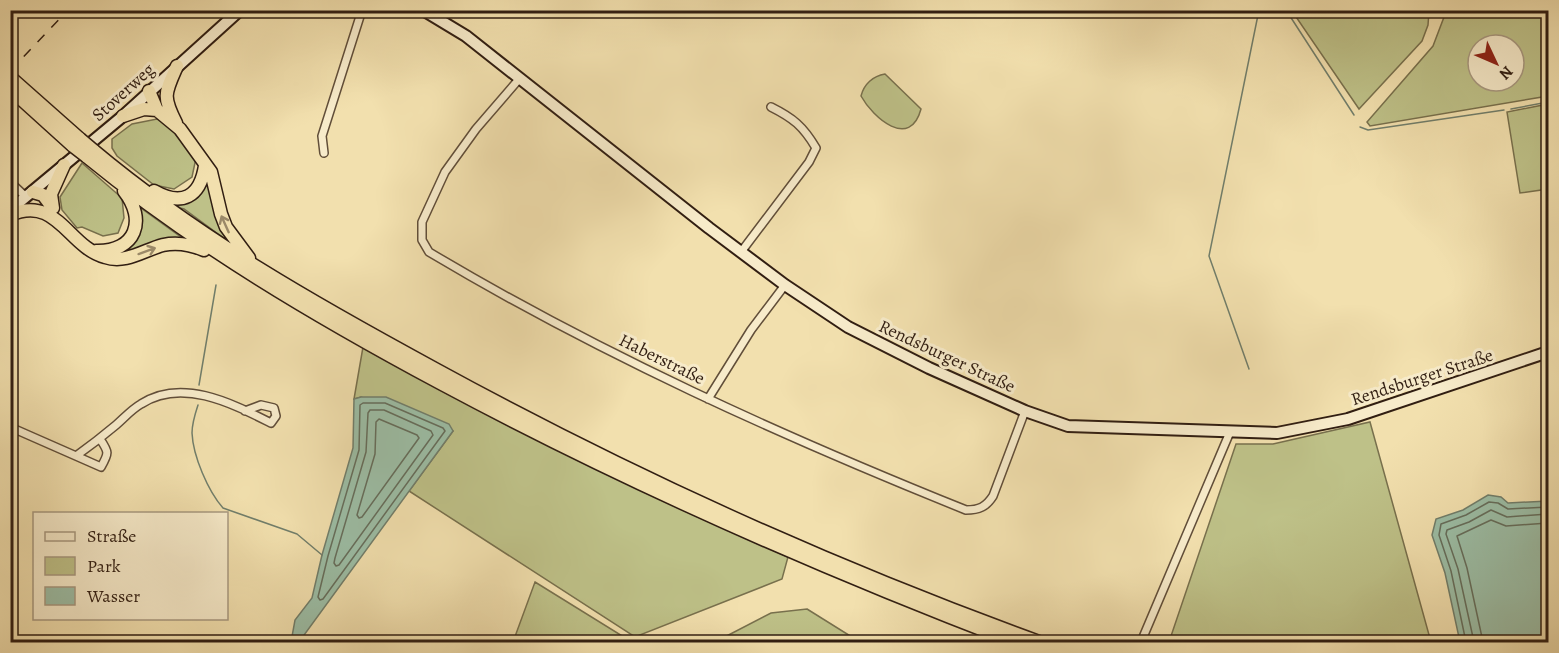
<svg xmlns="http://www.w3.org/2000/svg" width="1559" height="653" font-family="Alegreya,serif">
  <rect width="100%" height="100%" fill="#f2e0ae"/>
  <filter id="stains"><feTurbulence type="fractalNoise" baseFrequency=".00333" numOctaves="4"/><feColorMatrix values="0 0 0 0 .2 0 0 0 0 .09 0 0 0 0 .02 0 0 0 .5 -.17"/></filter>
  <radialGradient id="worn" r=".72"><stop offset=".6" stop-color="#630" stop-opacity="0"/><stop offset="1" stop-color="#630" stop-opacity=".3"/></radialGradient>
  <path fill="#bec188" stroke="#78704d" stroke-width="1.5" fill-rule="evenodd" d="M 1292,11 L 1429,11 L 1428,25 L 1422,41 L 1359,109 Z
    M 1444,11 L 1548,11 L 1548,96 L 1370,126 L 1367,122 L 1433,46 L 1444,17 ZM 1478,45 L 1514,45 L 1514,81 L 1478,81 Z
    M 885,74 L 921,109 C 910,150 873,118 861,96 C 864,84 873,76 885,74 Z
    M 1548,104 L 1548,189 L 1520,193 L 1507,112 Z
    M 162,118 L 196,158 L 192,177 L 174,189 L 154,185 L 117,156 L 112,148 L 112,139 L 132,124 Z
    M 82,163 L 122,198 L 124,218 L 118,233 L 103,236 L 82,227 L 77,228 L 62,210 L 60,197 Z
    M 207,179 L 228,238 L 225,239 L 184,209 L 180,208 L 173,204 Z
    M 138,206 L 185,240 L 123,256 L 118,251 L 129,245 Z
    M 363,347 L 590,465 L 687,512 L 788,557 L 782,579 L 635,637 L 409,491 L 453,431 L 361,397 L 354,399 Z
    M 1370,422 L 1431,642 L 1169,642 L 1236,444 L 1273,444 Z
    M 535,582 L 632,642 L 513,642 Z
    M 807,609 L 860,642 L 715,642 L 771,613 Z"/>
  <path fill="#9cbea6" stroke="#717e6b" stroke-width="1.5" d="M 361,397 L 386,397 L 449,424 L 453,431 L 299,642 L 291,642 L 295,620 L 312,598 L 322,555 L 353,448 L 354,399 Z
    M 1488,495 L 1501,497 L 1508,503 L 1548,501 L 1548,642 L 1460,642 L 1445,573 L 1432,535 L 1436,519 L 1463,510 Z"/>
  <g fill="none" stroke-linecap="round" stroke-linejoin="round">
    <path stroke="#666e5c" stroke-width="1.5" d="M 363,403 L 385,403 L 443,428 L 445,431 L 323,599 L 320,600 L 318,597 L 328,556 L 359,450 L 360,405 Z
      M 370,410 L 384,410 L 431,431 L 433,435 L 339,565 L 336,566 L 334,563 L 335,558 L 366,452 L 368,413 Z
      M 379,419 L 417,435 L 419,438 L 362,517 L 359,518 L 357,515 L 375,454 L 376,422 Z
      M 1466,642 L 1451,571 L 1439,535 L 1441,524 L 1466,515 L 1489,502 L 1498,503 L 1508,509 L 1548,507
      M 1474,642 L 1458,569 L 1446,534 L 1447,530 L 1469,522 L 1491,510 L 1507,517 L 1548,514
      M 1483,642 L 1467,568 L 1457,536 L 1491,520 L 1506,526 L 1548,523"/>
    <path stroke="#717e6b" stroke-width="1.5" d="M 1286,10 L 1354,115
      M 1511,109 L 1548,102
      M 1360,127 L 1368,130 L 1504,110
      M 1249,369 L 1209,256 L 1259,10
      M 199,385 L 216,285
      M 198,405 C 195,414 192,423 192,433 C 193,456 208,491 223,508 L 297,534 L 322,555"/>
    <defs>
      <path id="street" d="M 520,78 L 476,129 L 445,172 L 422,222 L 422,240 L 429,252 C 600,354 782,436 966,510 C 979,510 986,507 993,496 L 1025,411
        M 324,153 L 322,136 L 362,10
        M 10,182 L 26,197
        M 741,252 L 809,162 L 816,148 C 803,126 793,118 771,107
        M 708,399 L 751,330 L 785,285
        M 10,427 L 76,456 C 90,446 103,436 116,425 C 124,418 132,409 141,404 C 182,377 233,404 271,423 L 276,416 L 274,408 L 261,405 L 245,411
        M 76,456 L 101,467 C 109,453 109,452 100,439
        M 1141,642 L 1230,432"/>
      <path id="secondary" d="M 423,10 L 466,36 L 709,228 L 785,285 L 848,327 L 929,368 L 1025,411 L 1068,426 L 1277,433 L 1348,419 L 1548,352
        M 10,210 L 123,116 L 240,10"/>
      <path id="highway" d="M 10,77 L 80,139
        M 10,89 L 73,146
        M 149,91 L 157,110 L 180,129 L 211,172 L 221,214 L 226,227 L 249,258
        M 123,116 L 144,109 L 157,110
        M 176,123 C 162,96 165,93 177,66
        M 93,150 C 198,238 317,305 437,370 C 631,476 832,567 1039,642
        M 86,156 C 196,246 317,317 442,384 C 627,483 818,567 1014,642
        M 154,191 C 182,207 200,197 205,166
        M 33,192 L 43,195 L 52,207
        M 53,208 L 51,194 L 64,165
        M 10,215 C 57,194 68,247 105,257 C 126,264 144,250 163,245 C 177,242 192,245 204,250
        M 96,251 C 136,252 147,220 124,191"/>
    </defs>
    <use href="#street" stroke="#614e39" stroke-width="10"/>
    <use href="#secondary" stroke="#311e12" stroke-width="14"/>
    <use href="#highway" stroke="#311e12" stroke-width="15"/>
    <use href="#street" stroke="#f7ebca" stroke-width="7"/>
    <use href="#secondary" stroke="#f7ebca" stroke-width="10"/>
    <use href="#highway" stroke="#f2e0ae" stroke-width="12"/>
    <path stroke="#311e12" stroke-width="1.5" stroke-dasharray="10 10" stroke-linecap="butt" d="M 10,71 L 68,10"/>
    <defs>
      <path id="highway-bridge" d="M 80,139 L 93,150
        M 73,146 L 86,156"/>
    </defs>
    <use href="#highway-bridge" stroke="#311e12" stroke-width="15" stroke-linecap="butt"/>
    <use href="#highway-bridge" stroke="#f2e0ae" stroke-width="12"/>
  </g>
  <defs><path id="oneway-shaft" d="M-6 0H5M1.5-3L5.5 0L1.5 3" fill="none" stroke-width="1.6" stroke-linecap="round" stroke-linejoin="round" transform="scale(1.5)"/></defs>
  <g stroke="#9b8968">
    <use href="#oneway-shaft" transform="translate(225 224) rotate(-114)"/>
    <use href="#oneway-shaft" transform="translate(147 251) rotate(-20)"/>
  </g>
  <g text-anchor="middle" stroke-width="6" stroke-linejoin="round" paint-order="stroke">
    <g font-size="18" fill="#311e12" stroke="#f7ebca">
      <text transform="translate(123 92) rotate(-42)" y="6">Stoverweg</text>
      <text transform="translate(947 356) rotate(25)" y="6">Rendsburger Straße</text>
      <text transform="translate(662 359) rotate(26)" y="6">Haberstraße</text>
      <text transform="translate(1422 377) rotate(-18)" y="6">Rendsburger Straße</text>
    </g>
  </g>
  <rect width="1559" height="653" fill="none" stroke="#f2e0ae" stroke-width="36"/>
  <rect x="12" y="12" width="1535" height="629" fill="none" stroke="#311e12" stroke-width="3"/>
  <rect x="18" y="18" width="1523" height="617" fill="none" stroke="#311e12" stroke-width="1.5"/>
  <rect x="33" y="512" width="195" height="108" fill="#f7ebca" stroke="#a89980" stroke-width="1.5"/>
  <rect x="45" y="532" width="30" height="9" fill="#f7ebca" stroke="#a89980" stroke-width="1.5"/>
  <text x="87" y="542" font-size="18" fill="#311e12">Straße</text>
  <rect x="45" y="557" width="30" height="18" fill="#bec188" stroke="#a89980" stroke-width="1.5"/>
  <text x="87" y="572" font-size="18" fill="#311e12">Park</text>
  <rect x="45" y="587" width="30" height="18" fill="#9cbea6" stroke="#a89980" stroke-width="1.5"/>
  <text x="87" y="602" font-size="18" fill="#311e12">Wasser</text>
  <g transform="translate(1496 63) rotate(134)"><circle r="28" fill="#f7ebca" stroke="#a89980" stroke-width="1.5"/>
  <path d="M0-4.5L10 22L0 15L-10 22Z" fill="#8f2418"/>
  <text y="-9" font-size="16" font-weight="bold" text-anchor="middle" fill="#311e12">N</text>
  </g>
  <rect width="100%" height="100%" filter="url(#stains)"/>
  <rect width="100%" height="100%" fill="url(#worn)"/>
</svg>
